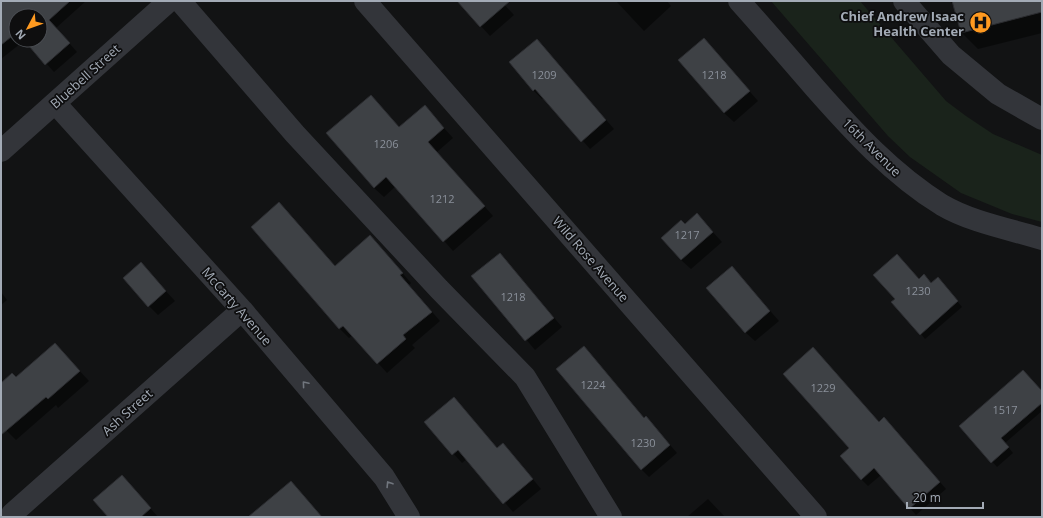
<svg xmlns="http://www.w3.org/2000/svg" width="1043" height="518" font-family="'Open Sans',sans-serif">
  <rect width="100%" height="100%" fill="#121314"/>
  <path fill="#1a231b" d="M 771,1 L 860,1 L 946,101 L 966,116 L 993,134 L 1042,155 L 1042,222 L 1012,214 L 961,193 L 910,157 L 888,136 Z"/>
  <path fill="#0007" d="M 1,1 L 86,1 L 56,28 L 77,52 L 54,72 L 25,40 L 40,40 L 40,16 L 16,16 L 16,40 L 25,40 L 1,59 Z
    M 458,1 L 501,1 L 514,15 L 490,36 Z
    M 616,1 L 667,1 L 671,6 L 644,31 Z
    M 950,1 L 1042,1 L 1042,33 L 978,49 L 962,33 L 955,8 Z
    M 704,39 L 758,101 L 734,122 L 724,113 Z
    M 537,40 L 614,129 L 590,149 L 544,97 L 542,99 L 533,90 Z
    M 425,107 L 453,138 L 437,152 L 493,216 L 453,251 L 396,186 L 384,197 L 374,188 L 400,128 Z
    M 289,213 L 336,267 L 379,246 L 411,283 L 409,285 L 440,321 L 412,345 L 415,348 L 387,373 L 353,335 L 349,338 L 340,329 L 252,227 Z
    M 697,215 L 722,242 L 691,269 L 681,260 L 685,226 Z
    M 500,254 L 562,327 L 535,350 L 473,276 Z
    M 141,264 L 175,301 L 158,315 L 149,306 Z
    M 732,267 L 779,321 L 755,341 L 745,332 Z
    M 924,276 L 932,284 L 942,283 L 962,307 L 925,339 L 921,334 L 919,280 Z
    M 1,292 L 7,300 L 1,305 Z
    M 64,354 L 89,381 L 58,408 L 56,405 L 16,440 L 1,425 L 1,384 L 17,379 Z
    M 820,355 L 880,423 L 891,425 L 946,489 L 916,515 L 881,475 L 868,486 L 861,479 Z
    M 1042,392 L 1042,411 L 1005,443 L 1013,453 L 997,467 L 961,426 Z
    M 644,419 L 653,425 L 677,453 L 649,477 L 641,469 Z
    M 425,422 L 512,454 L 541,489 L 513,512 L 467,459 L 462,463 Z
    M 291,482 L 322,517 L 255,517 Z
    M 131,486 L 158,517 L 109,517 Z
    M 708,499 L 725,517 L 687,517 Z"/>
  <path fill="#3e4145" stroke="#2c2d31" d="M 1,1 L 70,1 L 49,20 L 70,43 L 45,65 L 24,40 L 40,40 L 40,16 L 16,16 L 16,33 L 1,45 Z
    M 457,1 L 510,1 L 480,27 Z
    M 952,1 L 1042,1 L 1042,12 L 961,33 Z
    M 704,38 L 750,91 L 724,113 L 678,60 Z
    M 537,39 L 606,120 L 581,142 L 535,89 L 533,91 L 509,62 Z
    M 371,95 L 399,127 L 425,105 L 444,128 L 428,142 L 485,206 L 443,242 L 386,177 L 374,188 L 326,133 Z
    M 279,202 L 335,266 L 370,235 L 403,273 L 400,275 L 432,312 L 403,335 L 406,339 L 377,364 L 343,326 L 339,329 L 251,227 Z
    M 697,213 L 713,232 L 681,260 L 661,238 L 681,220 L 685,224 Z
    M 500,253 L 554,318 L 525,341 L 471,276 Z
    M 897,254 L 919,279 L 924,274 L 931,283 L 938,277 L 958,301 L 920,335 L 891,302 L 895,299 L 873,275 Z
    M 141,262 L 166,291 L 148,307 L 123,278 Z
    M 732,266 L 770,311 L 745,333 L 706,288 Z
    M 55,343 L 80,371 L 48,399 L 46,397 L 1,435 L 1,383 L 12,373 L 16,377 Z
    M 584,346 L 644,418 L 646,416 L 670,445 L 641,470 L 556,369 Z
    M 813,347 L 879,422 L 884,417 L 940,482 L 909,509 L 874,468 L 861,480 L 840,456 L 849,448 L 783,374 Z
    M 1023,370 L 1042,391 L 1042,403 L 1001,438 L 1009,447 L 991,463 L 959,426 Z
    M 454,397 L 497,448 L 503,443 L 533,479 L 503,504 L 458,450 L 452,455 L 424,422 Z
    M 122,475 L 151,508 L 141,517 L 108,517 L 93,500 Z
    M 291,481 L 322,517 L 248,517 Z"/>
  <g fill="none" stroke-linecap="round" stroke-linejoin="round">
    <path stroke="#33353a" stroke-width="22" d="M 180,1 L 295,134 L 439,289 L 525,377 L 611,517
      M 365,1 L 816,517
      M 739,1 C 765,30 790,59 815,88 C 853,131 892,174 942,205 C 971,222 1009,229 1042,239
      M 904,1 L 951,55 L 998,94 L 1042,119
      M 55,103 L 242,310 L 384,477 L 409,517
      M 1,151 L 169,1
      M 12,514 L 242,310"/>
  </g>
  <defs><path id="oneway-chevron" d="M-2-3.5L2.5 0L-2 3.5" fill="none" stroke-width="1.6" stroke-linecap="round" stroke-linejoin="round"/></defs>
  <g stroke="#71767e">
    <use href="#oneway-chevron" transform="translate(305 384) rotate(-130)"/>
    <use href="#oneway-chevron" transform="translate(389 484) rotate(-122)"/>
  </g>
  <defs>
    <symbol id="hospital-disc" viewBox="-11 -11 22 22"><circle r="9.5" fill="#ff9a20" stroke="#0e0e0f"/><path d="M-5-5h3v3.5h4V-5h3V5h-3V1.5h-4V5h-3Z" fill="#111"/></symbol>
  </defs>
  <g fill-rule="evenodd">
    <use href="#hospital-disc" x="968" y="10" width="25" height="25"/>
  </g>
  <g text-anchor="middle" stroke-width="3.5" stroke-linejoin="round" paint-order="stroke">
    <g font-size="11" fill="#8a909a">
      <text x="544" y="79">1209</text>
      <text x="714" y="79">1218</text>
      <text x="386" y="148">1206</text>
      <text x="442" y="203">1212</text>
      <text x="687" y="239">1217</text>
      <text x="918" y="295">1230</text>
      <text x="513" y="301">1218</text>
      <text x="593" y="389">1224</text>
      <text x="823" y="392">1229</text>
      <text x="1005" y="414">1517</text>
      <text x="643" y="447">1230</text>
    </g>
    <g font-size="13" font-weight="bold" fill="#a3abb6" stroke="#0e0e0f" text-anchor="end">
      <text x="964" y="21">Chief Andrew Isaac<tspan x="964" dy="15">Health Center</tspan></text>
    </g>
    <g font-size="13" fill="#a3abb6" stroke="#0e0e0f">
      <text transform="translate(85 76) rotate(-42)" y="5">Bluebell Street</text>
      <text transform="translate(872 147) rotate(45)" y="5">16th Avenue</text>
      <text transform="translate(591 259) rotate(49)" y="5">Wild Rose Avenue</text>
      <text transform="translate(237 306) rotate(49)" y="5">McCarty Avenue</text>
      <text transform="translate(127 412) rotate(-42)" y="5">Ash Street</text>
    </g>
  </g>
  <rect width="1043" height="518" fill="none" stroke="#a3abb6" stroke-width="4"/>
  <g transform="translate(28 28) rotate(229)"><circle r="19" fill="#0e0e0f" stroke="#4a4d52"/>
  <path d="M0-3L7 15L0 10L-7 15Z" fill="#ff9a20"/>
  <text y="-6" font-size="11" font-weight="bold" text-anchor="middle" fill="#a3abb6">N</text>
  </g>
  <path d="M907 502v6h76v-6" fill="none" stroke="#a3abb6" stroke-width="2"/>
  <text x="913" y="502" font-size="12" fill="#a3abb6" stroke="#0e0e0f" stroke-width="3" paint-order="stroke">20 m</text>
</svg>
